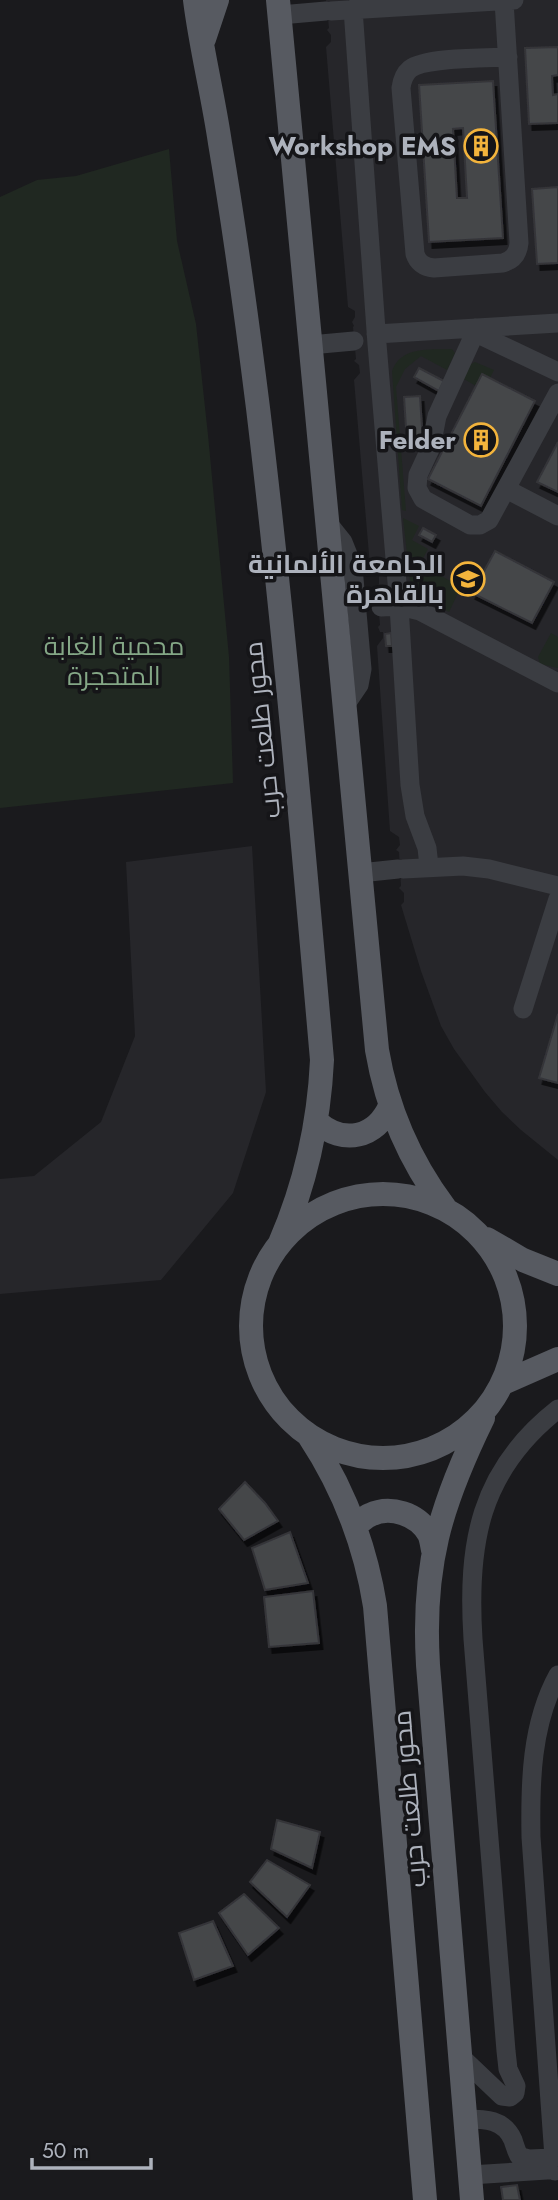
<svg xmlns="http://www.w3.org/2000/svg" width="558" height="2200" font-family="Jost,Cairo,sans-serif">
  <defs>
    <filter id="shadow"><feDropShadow dx="3.5" dy="6" stdDeviation="0" flood-color="#0009"/></filter>
  </defs>
  <rect width="100%" height="100%" fill="#1a1a1d"/>
  <path fill="#26262a" d="M 326,0 L 558,0 L 558,1160 L 521,1130 L 502,1112 L 485,1092 L 454,1049 L 441,1026 L 421,971 L 401,905 L 404,902 L 404,893 L 399,888 L 401,886 L 399,852 L 396,850 L 400,845 L 399,837 L 390,831 L 377,646 L 383,638 L 383,632 L 380,632 L 378,627 L 380,625 L 377,591 L 375,589 L 379,584 L 379,575 L 370,566 L 354,380 L 360,373 L 359,365 L 354,361 L 356,359 L 353,327 L 354,326 L 352,322 L 355,317 L 355,311 L 348,307 L 326,47 L 331,42 L 331,35 L 327,30 L 329,28 Z
    M 252,846 L 266,1092 L 233,1193 L 161,1280 L 0,1294 L 0,1179 L 34,1176 L 101,1122 L 135,1036 L 126,862 Z"/>
  <path fill="#202821" d="M 169,149 L 177,241 L 196,324 L 208,435 L 229,657 L 233,783 L 0,808 L 0,197 L 37,180 L 76,176 Z
    M 452,349 L 455,353 L 447,370 L 421,356 L 405,369 L 396,387 L 406,511 L 402,510 L 392,371 C 401,346 429,350 452,349 Z
    M 475,362 L 494,370 L 490,378 L 482,374 L 476,386 L 462,378 L 471,364 Z
    M 403,518 L 419,526 L 412,540 L 428,549 L 420,564 L 461,587 L 449,612 C 432,603 419,597 410,580 Z
    M 551,633 L 558,637 L 558,668 L 540,664 L 538,657 Z"/>
  <path fill="#44464a" stroke="#343439" stroke-width="2" fill-rule="evenodd" filter="url(#shadow)" d="M 558,47 L 558,75 L 552,76 L 553,95 L 558,94 L 558,123 L 529,124 L 525,48 Z
    M 493,81 L 503,238 L 429,242 L 419,85 ZM 463,128 L 467,198 L 457,198 L 453,129 Z
    M 558,187 L 558,263 L 537,264 L 532,189 Z
    M 419,368 L 444,381 L 439,391 L 414,377 Z
    M 482,374 L 535,401 L 481,506 L 428,479 Z
    M 420,396 L 423,443 L 407,444 L 404,397 Z
    M 558,442 L 558,492 L 537,482 Z
    M 423,528 L 436,535 L 432,542 L 419,535 Z
    M 495,551 L 554,582 L 532,623 L 472,593 Z
    M 391,633 L 392,646 L 386,646 L 385,634 Z
    M 558,1014 L 558,1083 L 539,1078 Z
    M 245,1482 L 265,1503 L 278,1521 L 244,1540 L 219,1509 Z
    M 290,1532 L 308,1583 L 265,1590 L 252,1548 Z
    M 313,1591 L 319,1643 L 269,1647 L 264,1597 Z
    M 277,1820 L 320,1832 L 312,1868 L 271,1849 Z
    M 267,1860 L 310,1885 L 287,1917 L 250,1882 Z
    M 244,1894 L 279,1928 L 248,1955 L 219,1913 Z
    M 213,1921 L 233,1966 L 194,1980 L 179,1933 Z
    M 517,2185 L 520,2200 L 503,2200 L 501,2187 Z"/>
  <g fill="none" stroke-linecap="round" stroke-linejoin="round">
    <path stroke="#3b3d42" stroke-width="19" d="M 504,1 L 519,243 C 518,254 513,260 503,263 L 434,268 C 424,267 418,263 415,254 L 401,88 C 402,80 404,74 410,69 C 425,57 487,58 508,57
      M 353,9 L 377,344 L 399,606 L 410,785 L 415,816 L 427,848 L 429,866
      M 331,11 L 514,0
      M 280,15 L 326,11
      M 475,328 L 473,337 L 437,416 L 431,447 L 418,475 L 417,488 L 423,499 L 470,525 L 480,525 L 489,520 L 558,393
      M 376,334 L 558,323
      M 484,337 L 558,372
      M 310,345 L 354,341
      M 506,489 L 558,516
      M 327,522 L 343,542 L 353,567 L 362,669 L 359,685 L 344,707
      M 381,607 L 399,606 L 420,611 L 558,683
      M 403,869 L 463,866 L 489,869 L 558,886
      M 360,873 L 398,869
      M 523,1009 L 558,899
      M 461,2057 L 502,2096 L 510,2097 L 515,2093 L 516,2086 L 508,2069 L 506,2051 L 473,1639 C 467,1544 479,1471 558,1409
      M 465,2119 C 485,2119 504,2119 513,2140 C 515,2146 516,2150 519,2156 L 529,2159 L 554,2158
      M 555,2171 L 531,1837 C 530,1783 531,1724 558,1675
      M 470,2175 L 547,2170"/>
    <path stroke="#575a61" stroke-width="24" d="M 195,0 C 201,48 213,95 220,143 C 235,231 247,320 258,408 C 284,625 303,842 322,1060 C 319,1124 306,1183 280,1243
      M 278,0 L 377,1050 C 387,1109 409,1160 445,1208
      M 204,39 L 217,0
      M 317,1122 C 343,1145 376,1138 390,1106
      M251 1326a132 132 0 1 1 264 0a132 132 0 1 1-264 0Z
      M 487,1239 L 523,1260 L 558,1274
      M 503,1383 L 558,1359
      M 309,1436 C 344,1489 365,1543 375,1606 L 425,2200
      M 356,1525 C 360,1522 365,1517 370,1515 C 390,1505 418,1514 429,1534 C 431,1538 432,1545 433,1550
      M 472,2200 L 428,1665 C 422,1566 440,1506 483,1418"/>
  </g>
  <defs>
    <symbol id="building-ring" viewBox="-11 -11 22 22"><circle r="9.5" fill="#151518" stroke="#f3b43c" stroke-width="1.5"/><path d="M-4-6H4V6H1V3H-1V6H-4ZM-2.5-4.3h1.7v1.8h-1.7ZM.8-4.3h1.7v1.8H.8ZM-2.5-1h1.7V.8h-1.7ZM.8-1h1.7V.8H.8Z" fill="#f3b43c"/></symbol>
    <symbol id="university-ring" viewBox="-11 -11 22 22"><circle r="9.5" fill="#151518" stroke="#f3b43c" stroke-width="1.5"/><path d="M0-5L7-2L0 1L-7-2ZM-4 1L0 2.5L4 1V4Q0 6-4 4Z" fill="#f3b43c"/></symbol>
  </defs>
  <g fill-rule="evenodd">
    <use href="#building-ring" x="462" y="127" width="38" height="38"/>
    <use href="#building-ring" x="462" y="421" width="38" height="38"/>
    <use href="#university-ring" x="449" y="560" width="38" height="38"/>
  </g>
  <g text-anchor="middle" stroke-width="7" stroke-linejoin="round" paint-order="stroke">
    <g font-size="26" font-weight="bold" fill="#adb2bc" stroke="#151518" text-anchor="end">
      <text x="456" y="155">Workshop EMS</text>
      <text x="456" y="449">Felder</text>
      <text x="444" y="573">الجامعة الألمانية<tspan x="444" dy="30">بالقاهرة</tspan></text>
    </g>
    <g font-size="26" fill="#84a786" stroke="#151518">
      <text x="114" y="655">محمية الغابة<tspan x="114" dy="30">المتحجرة</tspan></text>
    </g>
    <g font-size="26" fill="#adb2bc" stroke="#151518">
      <text transform="translate(262 730) rotate(-96)" y="9">محور طلعت حرب</text>
      <text transform="translate(409 1799) rotate(-95)" y="9">محور طلعت حرب</text>
    </g>
  </g>
  <path d="M32 2158v10h119v-10" fill="none" stroke="#adb2bc" stroke-width="3.5"/>
  <text x="42" y="2158" font-size="21" fill="#adb2bc" stroke="#151518" stroke-width="5" paint-order="stroke">50 m</text>
</svg>
